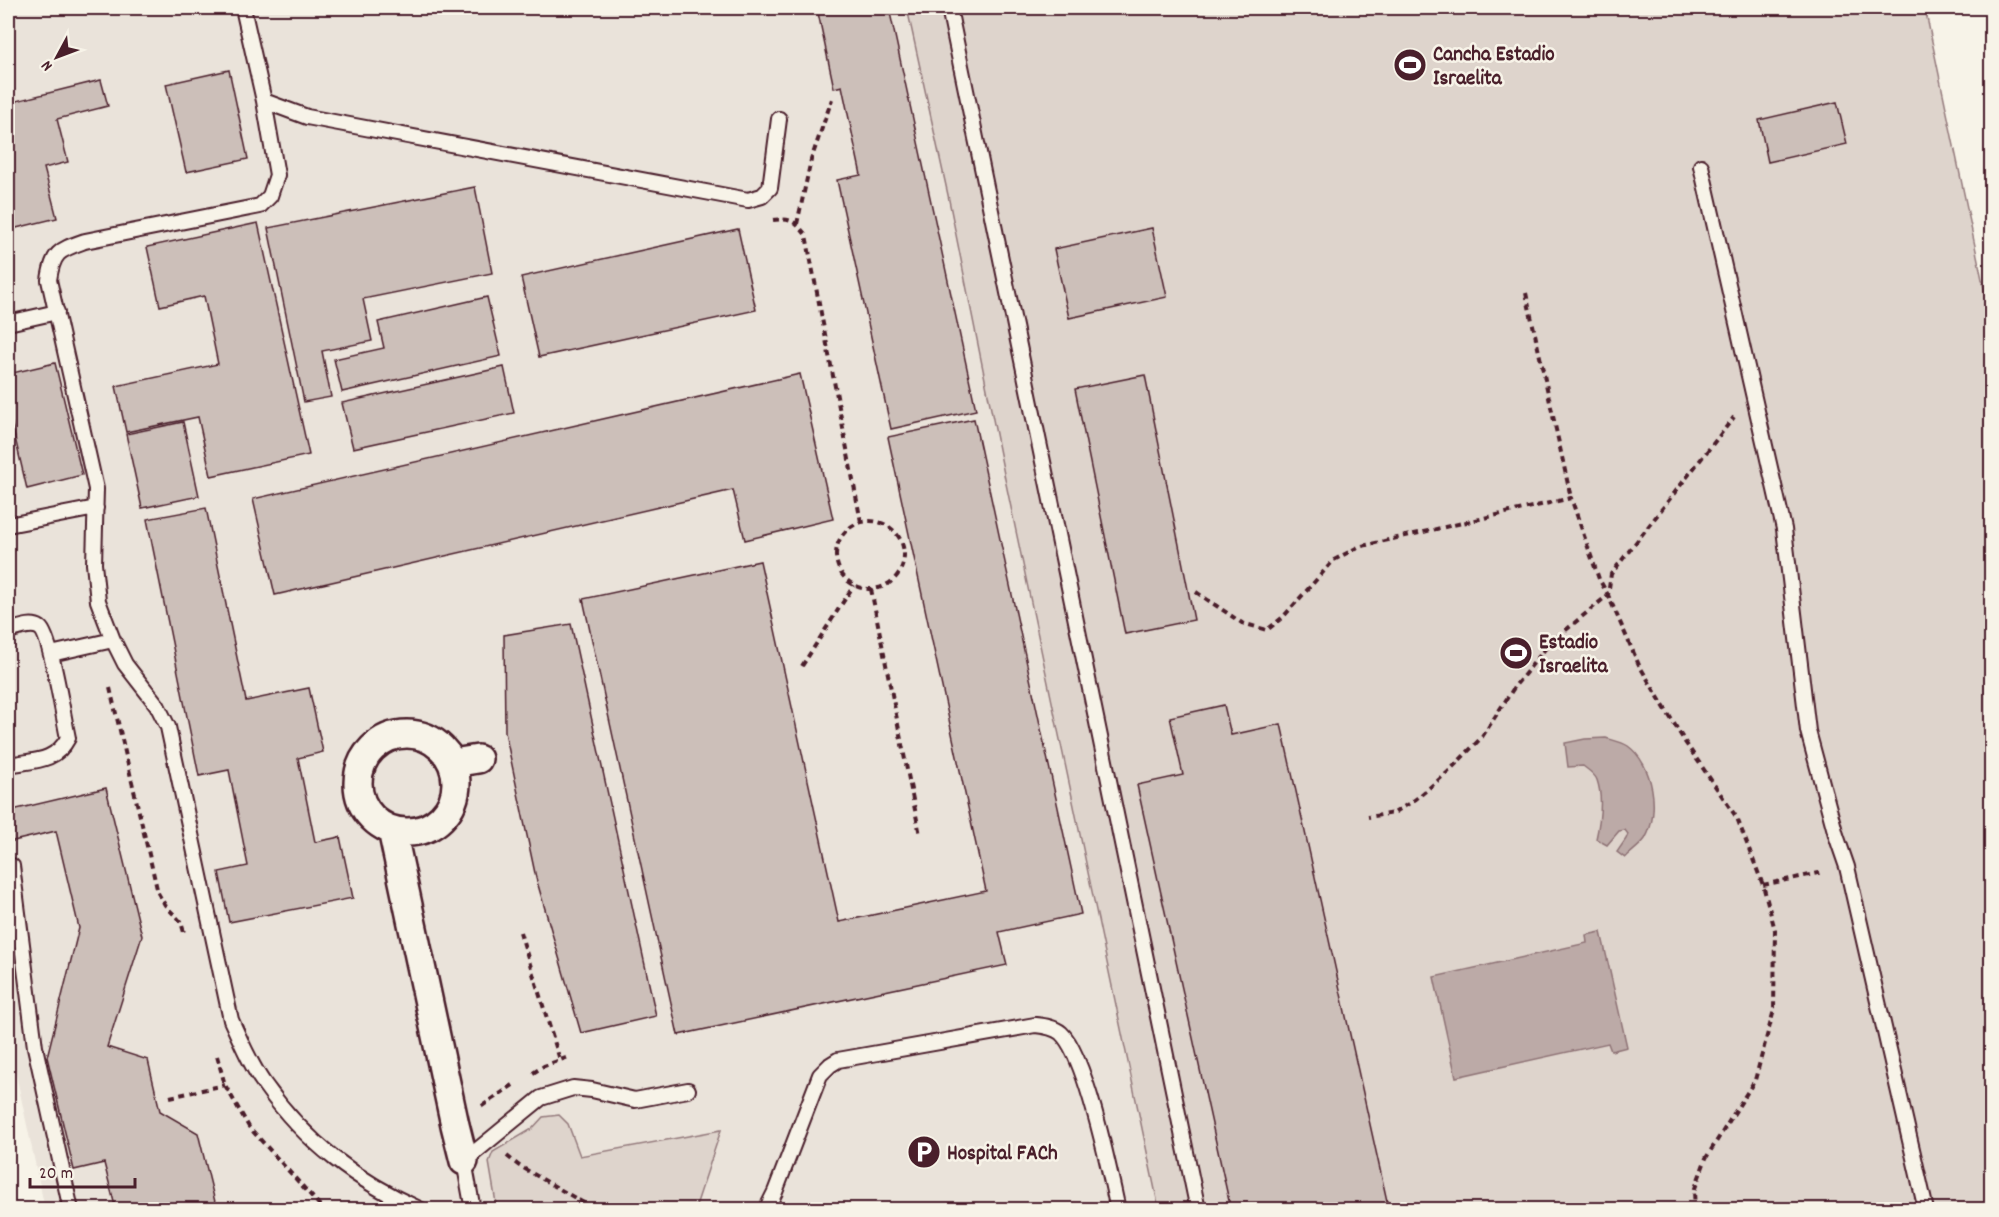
<svg xmlns="http://www.w3.org/2000/svg" width="1999" height="1217" font-family="Dekko,sans-serif">
  <rect width="100%" height="100%" fill="#f7f3e8"/>
  <filter id="ink" filterUnits="userSpaceOnUse"><feTurbulence type="fractalNoise" baseFrequency=".0167" numOctaves="2"/><feDisplacementMap in="SourceGraphic" scale="12" xChannelSelector="R" yChannelSelector="G"/><feConvolveMatrix kernelMatrix="1 2 1 2 8 2 1 2 1" color-interpolation-filters="sRGB"/></filter>
  <g filter="url(#ink)">
    <path fill="#eae3da" d="M 8,8 L 907,8 L 948,195 L 1005,479 L 1159,1209 L 45,1209 L 8,1037 Z"/>
    <path fill="#ded4cc" stroke="#947a7c" stroke-width="1.5" d="M 907,8 L 1925,8 L 1991,322 L 1991,1209 L 1159,1209 L 1005,479 L 948,195 Z
      M 559,1115 L 568,1124 L 580,1156 L 721,1130 L 695,1209 L 497,1209 L 489,1162 L 493,1152 L 532,1129 L 543,1117 Z"/>
    <path fill="#bcaaa7" stroke="#8e7275" stroke-width="1.5" d="M 1606,738 C 1612,740 1622,742 1628,746 C 1653,764 1661,812 1645,839 C 1640,846 1631,852 1625,858 L 1617,852 L 1626,839 L 1628,834 L 1625,830 L 1619,831 L 1607,845 L 1596,839 C 1600,821 1603,797 1597,780 C 1595,774 1588,770 1583,766 L 1568,767 L 1565,743 L 1585,739 Z
      M 1601,932 L 1627,1047 L 1611,1051 L 1608,1043 L 1456,1077 L 1434,977 L 1587,943 L 1586,935 Z"/>
    <path fill="#ccbfb9" stroke="#4a1f2b" stroke-width="1.5" d="M 817,8 L 889,8 L 976,410 L 891,429 L 837,180 L 861,175 L 842,86 L 834,88 Z
      M 229,70 L 248,159 L 186,172 L 166,84 Z
      M 101,80 L 108,106 L 57,119 L 68,162 L 44,168 L 57,218 L 8,230 L 8,175 L 13,174 L 8,154 L 8,103 Z
      M 1837,102 L 1847,144 L 1768,162 L 1759,120 Z
      M 475,187 L 492,273 L 363,299 L 372,341 L 322,351 L 331,397 L 304,402 L 268,228 Z
      M 258,223 L 309,455 L 211,476 L 198,417 L 126,432 L 116,386 L 218,364 L 204,296 L 160,306 L 147,247 Z
      M 1152,228 L 1167,297 L 1069,318 L 1054,249 Z
      M 738,229 L 756,310 L 539,357 L 521,277 Z
      M 487,297 L 501,356 L 342,392 L 334,359 L 384,348 L 378,322 Z
      M 55,363 L 82,475 L 27,489 L 8,408 L 8,374 Z
      M 504,367 L 514,413 L 353,448 L 342,403 Z
      M 800,374 L 833,519 L 745,540 L 733,490 L 275,595 L 253,499 Z
      M 1145,375 L 1194,620 L 1125,634 L 1075,389 Z
      M 974,419 L 1081,914 L 999,932 L 1007,965 L 678,1035 L 583,599 L 760,561 L 839,922 L 986,891 L 888,437 Z
      M 183,422 L 199,496 L 142,508 L 126,434 Z
      M 206,508 L 246,701 L 309,688 L 323,752 L 298,758 L 315,842 L 340,837 L 353,898 L 229,922 L 219,872 L 248,866 L 229,770 L 199,776 L 147,519 Z
      M 571,624 L 656,1016 L 581,1033 L 536,878 L 505,732 L 504,635 Z
      M 1224,705 L 1231,735 L 1281,724 L 1389,1210 L 1231,1210 L 1137,785 L 1183,775 L 1170,717 Z
      M 106,788 L 142,936 L 107,1047 L 148,1060 L 160,1111 L 198,1133 L 217,1210 L 116,1210 L 104,1163 L 74,1170 L 47,1057 L 79,928 L 56,831 L 9,842 L 8,811 Z"/>
    <g fill="none" stroke-linecap="round" stroke-linejoin="round">
      <defs>
        <path id="lane" d="M 243,8 L 264,101 L 307,117 L 748,200 L 762,196 L 770,188 L 779,119
          M 949,8 L 1198,1210
          M 264,101 L 277,175 L 270,196 L 260,206 L 85,241 C 60,250 53,251 49,280 L 96,489 L 94,564 L 98,601 L 113,640 L 125,664 L 157,705 L 168,727 L 231,1020 C 241,1042 251,1066 265,1085 C 306,1143 357,1181 421,1210
          M 1701,166 L 1784,529 L 1808,731 L 1836,835 L 1847,867 L 1926,1210
          M 8,323 L 57,312
          M 8,525 L 96,508
          M 8,631 C 17,629 31,622 40,628 C 51,636 64,721 68,738 C 55,763 33,760 8,765
          M 51,654 L 113,640
          M 12,866 L 35,1047 L 71,1210
          M 473,1210 L 464,1161 L 541,1098 L 573,1088 L 592,1090 L 635,1100 L 688,1090
          M 766,1210 L 775,1192 L 820,1075 L 830,1065 L 838,1060 L 1035,1025 C 1044,1026 1054,1027 1061,1033 C 1086,1056 1110,1173 1118,1210"/>
        <path id="street" d="M358 783a49 49 0 1 1 98 0a49 49 0 1 1-98 0Z
          M 453,763 L 478,759
          M 392,830 L 455,1125 L 464,1161"/>
      </defs>
      <use href="#lane" stroke="#4a1f2b" stroke-width="18"/>
      <use href="#street" stroke="#4a1f2b" stroke-width="32"/>
      <path stroke="#4a1f2b" stroke-width="4" stroke-dasharray="6 4.5" stroke-linecap="butt" d="M 773,220 C 791,218 795,221 806,235 L 861,522
        M 797,224 L 811,160 L 832,99
        M 1526,293 L 1571,498
        M836 555a34 34 0 1 1 68 0a34 34 0 1 1-68 0Z
        M 871,589 L 920,835
        M 1196,592 L 1242,623 L 1267,630 L 1283,617 L 1334,560 L 1358,547 L 1571,498 L 1599,579 L 1608,595 L 1549,644 L 1515,686 L 1482,737 L 1448,772 L 1416,799 L 1394,813 L 1368,817
        M 802,666 L 854,585
        M 110,688 L 158,893 L 165,905 L 181,922 L 185,936
        M 1763,885 L 1823,872
        M 520,932 L 560,1060
        M 217,1056 L 225,1085 L 249,1127 L 324,1210
        M 533,1073 L 544,1066 L 571,1056
        M 170,1097 L 225,1085
        M 482,1106 L 516,1083
        M 507,1156 L 518,1165 L 596,1210
        M 1695,1210 L 1694,1191 L 1706,1158 L 1755,1080 L 1774,1010 L 1775,930 L 1763,885 L 1737,818 L 1685,742 L 1639,665 L 1608,595 L 1611,574 L 1734,417"/>
      <use href="#lane" stroke="#f7f3e8" stroke-width="14"/>
      <use href="#street" stroke="#f7f3e8" stroke-width="27"/>
    </g>
  </g>
  <defs>
    <symbol id="stadium-disc" viewBox="-11 -11 22 22"><circle r="9.5" fill="#4a1f2b" stroke="#f7f3e8"/><path d="M0-5a6.5 5 0 1 0 0 10a6.5 5 0 1 0 0-10ZM-3.5-1.8h7v3.6h-7Z" fill="#fff"/></symbol>
    <symbol id="parking-disc" viewBox="-11 -11 22 22"><circle r="9.5" fill="#4a1f2b" stroke="#f7f3e8"/><path d="M-3.5-5.5H1a3.5 3.5 0 0 1 0 7H-1V5.5H-3.5ZM-1-3.4V-.6H.8a1.4 1.4 0 0 0 0-2.8Z" fill="#fff"/></symbol>
  </defs>
  <g fill-rule="evenodd">
    <use href="#stadium-disc" x="1391" y="46" width="38" height="38"/>
    <use href="#stadium-disc" x="1497" y="634" width="38" height="38"/>
    <use href="#parking-disc" x="905" y="1133" width="38" height="38"/>
  </g>
  <g text-anchor="middle" stroke-width="5" stroke-linejoin="round" paint-order="stroke">
    <g font-size="21" font-weight="bold" fill="#4a1f2b" stroke="#f7f3e8" text-anchor="start">
      <text x="1433" y="60">Cancha Estadio<tspan x="1433" dy="24">Israelita</tspan></text>
      <text x="1539" y="648">Estadio<tspan x="1539" dy="24">Israelita</tspan></text>
      <text x="947" y="1159">Hospital FACh</text>
    </g>
  </g>
  <rect width="1999" height="1217" fill="none" stroke="#f7f3e8" stroke-width="30"/>
  <rect x="15" y="15" width="1969" height="1187" fill="none" stroke="#4a1f2b" stroke-width="2" filter="url(#ink)"/>
  <g transform="translate(57 57) rotate(229)" stroke="#f7f3e8" stroke-width="4.5" paint-order="stroke">
  <path d="M0-4.5L10 22L0 15L-10 22Z" fill="#4a1f2b"/>
  <text y="-9" font-size="16" font-weight="bold" text-anchor="middle" fill="#4a1f2b">N</text>
  </g>
  <path d="M30 1178v9h105v-9" fill="none" stroke="#4a1f2b" stroke-width="3"/>
  <text x="39" y="1178" font-size="18" fill="#4a1f2b" stroke="#f7f3e8" stroke-width="4.5" paint-order="stroke">20 m</text>
</svg>
